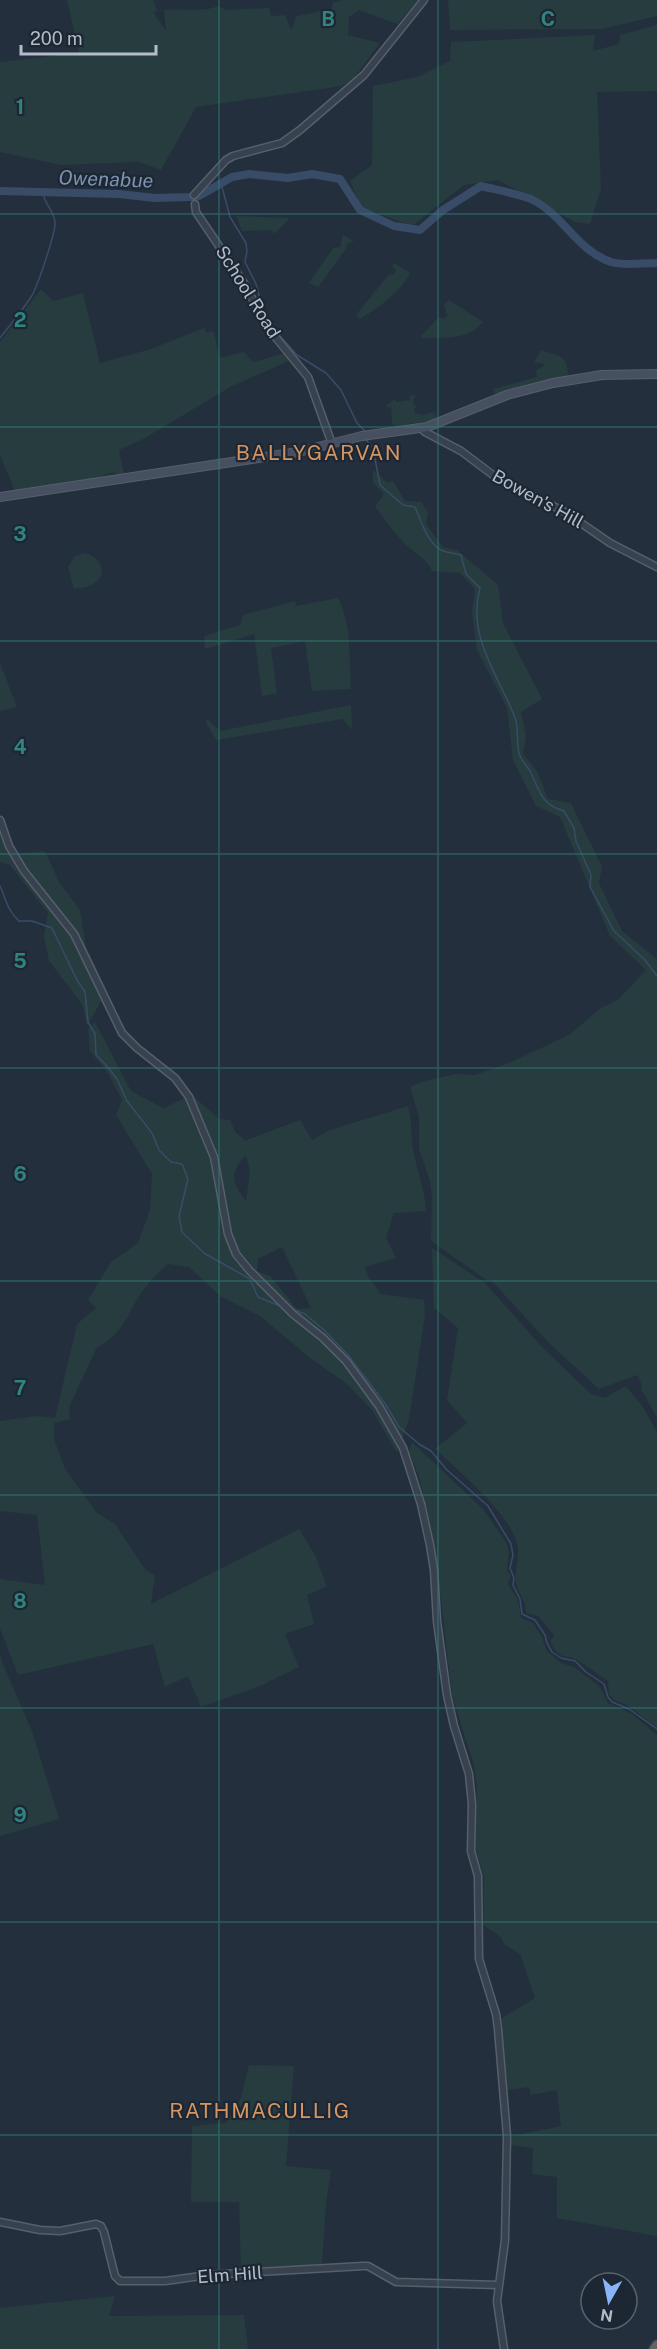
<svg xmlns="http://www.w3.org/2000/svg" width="657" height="2349" font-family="'Public Sans',sans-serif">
  <rect width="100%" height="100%" fill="#242f3e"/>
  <path fill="#263c3f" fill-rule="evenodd" d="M 67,0 L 153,0 L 157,11 L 153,12 L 166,31 L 164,10 C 182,8 201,13 218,6 L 226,10 L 269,8 L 271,16 L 285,15 L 291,30 L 297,16 L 331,9 L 333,3 L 343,0 L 419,0 L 397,24 L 359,10 L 349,17 L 348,35 L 380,43 L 354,78 L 342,86 L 196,107 L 161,170 L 139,162 L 61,165 L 0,152 L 0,62 L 79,53 Z
    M 448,0 L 657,0 L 657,16 L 602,29 L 450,30 Z
    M 657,25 L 657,91 L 597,92 L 601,189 L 590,224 L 575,222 L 498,180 L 464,185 L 412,226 L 361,207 L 350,181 L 372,165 L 373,86 L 417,77 L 450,61 L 451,42 L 595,35 L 593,51 L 619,44 L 620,35 Z
    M 236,216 L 290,218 L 274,234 L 272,230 L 242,231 Z
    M 343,235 L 354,241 L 347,244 L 346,249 L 318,287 L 309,283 L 333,248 L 340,247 Z
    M 394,263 L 410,273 C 401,292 378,308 360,319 L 356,315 L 389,274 L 393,275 L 396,271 L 392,266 Z
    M 41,289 L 53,301 L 83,293 L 100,363 L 151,349 L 204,328 L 207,333 L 213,331 C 217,339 216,348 220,358 L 244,352 L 253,362 L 285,353 L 291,360 L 230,387 L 145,438 L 119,450 L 124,474 L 122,475 C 113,472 108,471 100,478 L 15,491 L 0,455 L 0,342 Z
    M 449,300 L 483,322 C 468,340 445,338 423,338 L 421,336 L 439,317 L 444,319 L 448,315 L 445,313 L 446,310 L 444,305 Z
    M 541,350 C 559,356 568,355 568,376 L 495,394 L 493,389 L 537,377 L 536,370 L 543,367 L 544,364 L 534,362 Z
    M 414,395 L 416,398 L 413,398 L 414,405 L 418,406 L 414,409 L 415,413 L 422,415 L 435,412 L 437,420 L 394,426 L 392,423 L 391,407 L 387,408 L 387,405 L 395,399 L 396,402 L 410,400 L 410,396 Z
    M 373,470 L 387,482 L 393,481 L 405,501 L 421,502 L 428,512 L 426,524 L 443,547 L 457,550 L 498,585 L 503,623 L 542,699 L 521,712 L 526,737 L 523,754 L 537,771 L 548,799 L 571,803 L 602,867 L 599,883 L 622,931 L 657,959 L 657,1418 L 641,1389 L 642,1385 L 637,1375 L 599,1389 L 549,1343 L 491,1280 L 488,1281 L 431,1241 L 432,1195 L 430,1181 L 419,1149 L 419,1117 L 410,1087 L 425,1081 L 456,1074 L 475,1075 L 509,1063 L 569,1035 L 601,1008 L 618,1000 L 646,970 L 610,936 L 560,817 L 536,806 L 513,760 L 507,708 L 477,650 L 472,613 L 475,589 L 460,573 L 432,571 C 427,558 415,554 405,544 C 394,532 384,520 375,506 L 384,494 L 373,483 Z
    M 84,553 C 100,555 110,575 93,584 C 88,587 80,588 74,589 L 68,567 L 74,557 Z
    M 338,598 C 352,623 349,661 351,689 L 312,691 L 305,641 L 271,648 L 277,693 L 262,696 L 254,634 L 205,649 L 204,636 L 240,625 L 243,615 L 295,601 L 296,606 Z
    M 0,663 L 17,707 L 0,711 Z
    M 351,705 L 352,730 L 343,719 L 216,740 L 205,721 L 208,720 L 220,731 Z
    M 0,832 L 6,851 L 22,853 L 45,851 L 59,882 L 80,910 L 86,947 L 107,991 L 87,1026 L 82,1004 L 49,961 L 44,936 L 48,913 L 10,865 L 0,862 Z
    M 95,1022 L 131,1091 L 163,1108 L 192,1095 L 219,1119 L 230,1120 L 236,1133 L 243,1138 L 244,1141 L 300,1120 L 312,1140 L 330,1130 L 408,1106 C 413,1123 410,1138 414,1154 C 418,1174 425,1190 426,1211 L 394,1213 L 386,1238 L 396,1258 L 365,1267 L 369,1278 L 381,1294 L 424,1300 L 425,1315 L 409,1419 L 397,1453 L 372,1410 L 347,1384 L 310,1358 L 260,1316 L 220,1296 L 189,1267 L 168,1264 C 161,1271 153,1277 147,1285 C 129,1307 125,1335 97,1347 L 69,1407 L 70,1419 L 54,1423 L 54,1439 L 65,1469 L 97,1513 L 115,1524 L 145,1569 L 155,1576 L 151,1604 L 299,1529 L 315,1555 L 327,1586 L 307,1595 L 314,1624 L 285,1634 L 299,1667 L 260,1686 L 201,1707 L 188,1676 L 165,1687 L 153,1644 L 18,1675 L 0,1628 L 0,1579 L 45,1585 L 37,1515 L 0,1511 L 0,1421 L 37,1416 L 55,1418 L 77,1324 L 96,1308 L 88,1300 L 111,1262 L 138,1243 L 150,1210 L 152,1174 L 116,1115 L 122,1100 L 108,1073 L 90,1051 L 88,1029 ZM 246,1155 L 250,1171 L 246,1201 C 231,1181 229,1174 246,1155 ZM 282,1247 L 311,1308 L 297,1309 L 270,1276 L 257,1271 L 258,1259 Z
    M 432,1248 L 485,1283 L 542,1347 L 591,1394 L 604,1398 L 626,1386 L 643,1407 L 657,1432 L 657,1728 L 627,1705 L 614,1700 L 609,1694 L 608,1681 C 598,1675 590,1668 580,1662 C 566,1652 561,1663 550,1642 L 554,1635 L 538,1616 L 526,1613 C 525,1598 521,1599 517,1586 C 513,1575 519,1561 518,1549 C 515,1517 458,1471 435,1449 L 467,1423 L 447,1400 L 458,1328 L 434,1308 Z
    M 412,1442 L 483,1509 L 506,1542 L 509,1552 L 507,1571 L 511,1575 L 508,1584 L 518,1600 L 521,1618 L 533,1623 L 541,1635 L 547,1651 L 561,1663 L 574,1667 L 599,1686 L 608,1703 L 632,1714 L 657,1735 L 657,2236 L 557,2218 L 557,2177 L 532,2174 L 533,2148 L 511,2145 L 512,2136 L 561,2126 L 557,2090 L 531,2095 L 529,2087 L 508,2090 L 500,2019 L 535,1998 L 520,1954 L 504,1944 L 502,1938 L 483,1925 L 484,1877 L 475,1847 L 477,1787 L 474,1766 L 452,1695 L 435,1547 L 420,1480 L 409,1451 Z
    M 0,1653 L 2,1662 L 32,1731 L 59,1819 L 0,1836 Z
    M 249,2065 L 294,2066 L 286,2166 L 331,2170 L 326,2204 L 322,2265 L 241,2268 L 239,2202 L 191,2202 L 192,2126 L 226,2123 L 241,2098 Z
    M 115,2296 L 109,2316 L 244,2315 L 248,2349 L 0,2349 L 0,2308 Z"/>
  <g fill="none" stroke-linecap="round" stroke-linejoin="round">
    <path stroke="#394c67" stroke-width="1.5" d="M 217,185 L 222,187 L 230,217 L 246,243 L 247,251 L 245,262 L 256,284 L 263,310 L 272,327 L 297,355 L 326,373 L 341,390 L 357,423 L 365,431
      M 0,338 C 10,325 22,311 31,297 C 37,288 56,232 55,222 C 54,211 44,204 43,192
      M 366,439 L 369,444 L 377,450 L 375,459 L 380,485 L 403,505 L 415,507 C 421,521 427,542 441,550 C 447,553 455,553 461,555 L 466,574 L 480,588 C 467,636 497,673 514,715 C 520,727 515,743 520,756 C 522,761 527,766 530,771 C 540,791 541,805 564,811 L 574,828 L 576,841 L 591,875 L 590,887 L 614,931 L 645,960 L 657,976
      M 0,886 C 6,899 7,910 19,921 L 32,921 L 52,928 L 77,980 L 85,992 L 88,1022 L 95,1034 L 96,1055 L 106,1065 L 117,1079 L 127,1101 L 152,1133 L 159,1150 L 171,1162 L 182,1164 L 188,1179 L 179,1216 L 182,1232 L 204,1253 L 250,1279 L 258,1297 L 280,1306
      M 294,1310 L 305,1314 L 324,1330 L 348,1355 L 386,1405 L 399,1427 L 419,1444 L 431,1451 L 447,1470 L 488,1506 L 511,1544 L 513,1555 L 510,1568 L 514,1578 L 513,1585 L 520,1599 L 522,1614 L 535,1620 L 545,1635 L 547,1643 L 552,1652 L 561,1658 L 575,1661 L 586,1672 L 604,1684 L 608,1697 L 612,1702 L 629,1709 L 657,1729"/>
    <path stroke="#394c67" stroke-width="8" d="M 0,191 L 119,194 L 155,198 L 189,197 L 199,196 L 232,177 L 249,174 L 288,178 L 312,174 L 340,179 L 360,210 L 394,226 L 420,230 L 443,210 L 481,186 C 497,190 515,193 531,199 C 563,214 576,250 611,262 C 624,266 643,263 657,263"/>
    <defs>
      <path id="tertiary" d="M 194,195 L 226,160 L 233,156 L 282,143 L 300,130 L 364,75 L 424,0
        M 195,204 L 196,212 L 244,283 L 268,328 L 308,377 L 332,444
        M 422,429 L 425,432 L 461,451 L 497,478 L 565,512 L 610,543 L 657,567
        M 0,820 L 9,846 L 24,871 L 74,934 L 122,1033 L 137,1048 L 175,1078 L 189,1097 L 214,1157 L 228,1234 L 236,1254 L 249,1270 L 293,1314 L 323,1338 L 346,1361 L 379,1406 L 403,1448 L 421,1504 L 430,1545 L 434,1570 L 437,1621 L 447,1695 L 454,1726 L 469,1774 L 472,1804 L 471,1851 L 478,1876 L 479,1959 L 496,2014 L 498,2029 L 507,2136 L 505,2240 L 497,2301 L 504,2349
        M 0,2222 L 40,2230 L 60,2231 L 96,2224 L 101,2226 L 104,2232 L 115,2276 L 120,2281 L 165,2281 L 208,2275 L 363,2266 L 368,2266 L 396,2282 L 498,2285"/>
      <path id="secondary" d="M 0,497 L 298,452 L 362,436 L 427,427 L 507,395 L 553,383 L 602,375 L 657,374"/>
      <path id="trunk" d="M 654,2349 L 657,2345"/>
    </defs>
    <use href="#tertiary" stroke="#565f6c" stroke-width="9"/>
    <use href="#secondary" stroke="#565f6c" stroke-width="10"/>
    <use href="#trunk" stroke="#434c59" stroke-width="11"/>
    <use href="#tertiary" stroke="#38414e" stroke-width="6"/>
    <use href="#secondary" stroke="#465061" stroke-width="8"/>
    <use href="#trunk" stroke="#656462" stroke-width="8"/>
  </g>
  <path fill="none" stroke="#308480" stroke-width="1.5" stroke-opacity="0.55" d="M 219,0 L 219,2349M 438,0 L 438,2349M 0,214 L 657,214M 0,427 L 657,427M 0,641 L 657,641M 0,854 L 657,854M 0,1068 L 657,1068M 0,1281 L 657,1281M 0,1495 L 657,1495M 0,1708 L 657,1708M 0,1922 L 657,1922M 0,2135 L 657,2135"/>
  <g text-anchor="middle" stroke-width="4.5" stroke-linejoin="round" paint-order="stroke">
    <g font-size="18" fill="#b4bcc9" stroke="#1d2633">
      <text transform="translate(248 292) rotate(58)" y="6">School Road</text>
      <text transform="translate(538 499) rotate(29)" y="6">Bowen's Hill</text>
      <text transform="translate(230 2275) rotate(-4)" y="6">Elm Hill</text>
    </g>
    <g font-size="20" font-style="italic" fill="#7c92b1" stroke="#1d2633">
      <text transform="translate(106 179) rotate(2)" y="7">Owenabue</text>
    </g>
    <g font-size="21" letter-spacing="1.5" fill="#d59563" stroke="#1d2633">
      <text x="319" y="460">BALLYGARVAN</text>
      <text x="260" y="2118">RATHMACULLIG</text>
    </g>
  </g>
  <g font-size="20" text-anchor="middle" font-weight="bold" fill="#308480" stroke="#1d2633" stroke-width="4.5" stroke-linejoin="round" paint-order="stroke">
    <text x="328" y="26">B</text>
    <text x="548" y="26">C</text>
    <text x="20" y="114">1</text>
    <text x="20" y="327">2</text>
    <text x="20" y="541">3</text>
    <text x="20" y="754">4</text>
    <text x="20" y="968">5</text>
    <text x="20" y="1181">6</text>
    <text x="20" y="1395">7</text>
    <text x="20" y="1608">8</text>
    <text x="20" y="1822">9</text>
  </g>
  <g transform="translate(609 2301) rotate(189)"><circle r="28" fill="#1d2633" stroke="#59626f" stroke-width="1.5"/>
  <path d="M0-4.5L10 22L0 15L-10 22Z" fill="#8ab4f8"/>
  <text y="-9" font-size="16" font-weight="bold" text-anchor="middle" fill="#b4bcc9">N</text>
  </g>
  <path d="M21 45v9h135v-9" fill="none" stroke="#b4bcc9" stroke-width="3"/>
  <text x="30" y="45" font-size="18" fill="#b4bcc9" stroke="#1d2633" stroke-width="4.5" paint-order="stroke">200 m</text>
</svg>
